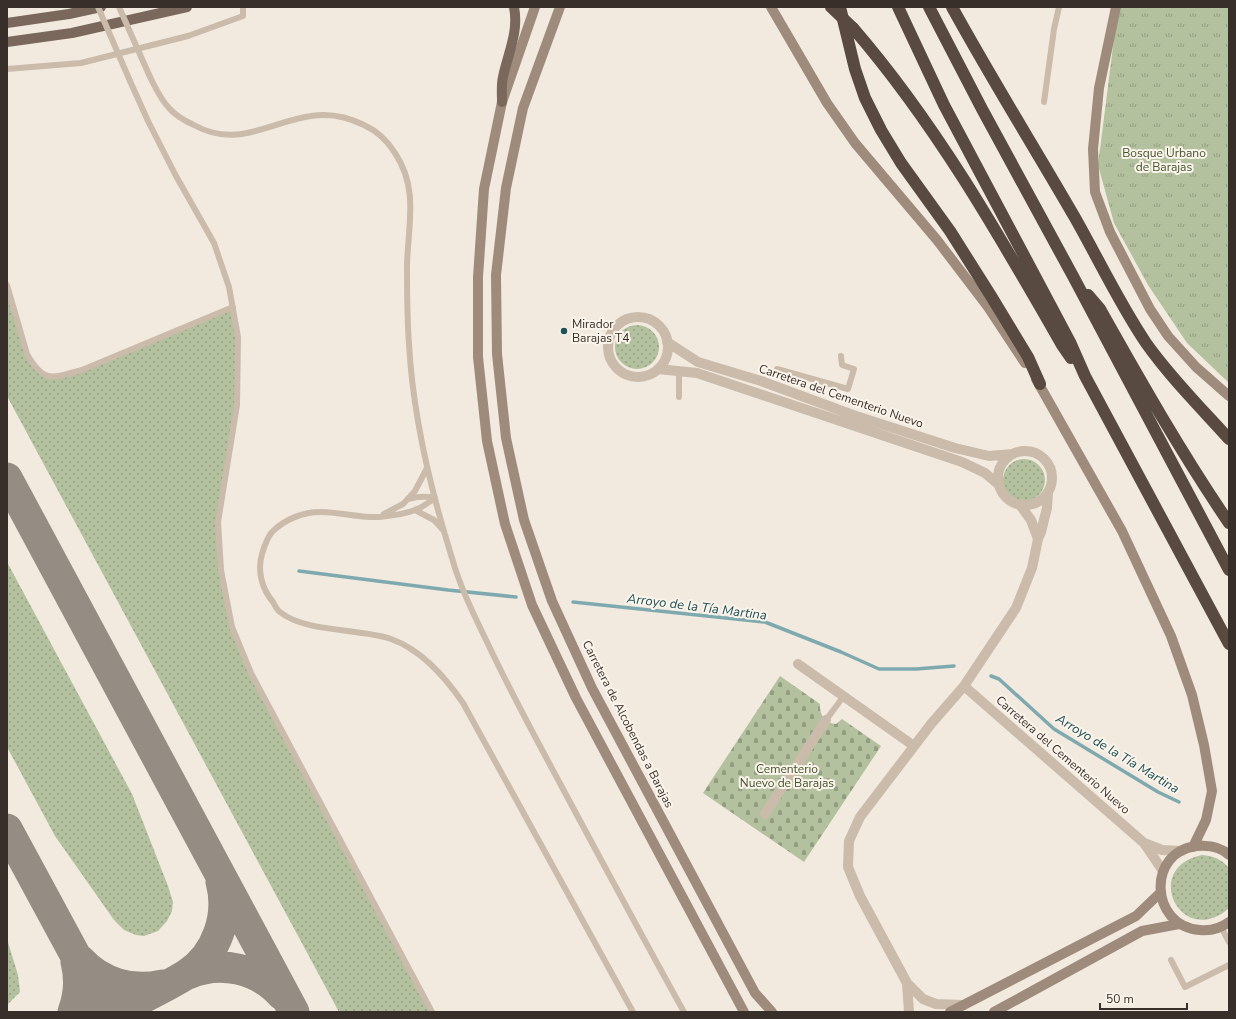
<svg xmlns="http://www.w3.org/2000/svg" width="1236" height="1019" font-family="'Nunito Sans',sans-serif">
  <defs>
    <pattern id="grass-dots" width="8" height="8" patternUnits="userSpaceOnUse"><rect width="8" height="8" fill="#b3c19f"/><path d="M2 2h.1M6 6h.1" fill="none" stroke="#939d82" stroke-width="1.8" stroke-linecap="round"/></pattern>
    <pattern id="cemetery-stones" width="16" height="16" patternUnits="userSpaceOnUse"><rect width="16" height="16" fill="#b3c19f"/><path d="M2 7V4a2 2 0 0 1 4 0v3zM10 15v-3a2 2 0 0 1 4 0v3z" fill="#939d82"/></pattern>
    <pattern id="park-tufts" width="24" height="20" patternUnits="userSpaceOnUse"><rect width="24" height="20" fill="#b3c19f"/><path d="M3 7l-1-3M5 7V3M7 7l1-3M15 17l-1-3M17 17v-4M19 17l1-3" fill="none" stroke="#939d82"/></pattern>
  </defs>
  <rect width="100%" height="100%" fill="#f2eadf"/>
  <path fill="url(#grass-dots)" d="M 7,285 L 27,354 L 41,373 L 60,376 L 233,307 L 238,337 L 237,405 L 218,522 L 221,571 L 232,627 L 251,673 L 432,1012 L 339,1012 L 7,396 Z
    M615 347a22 22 0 1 1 44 0a22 22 0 1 1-44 0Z
    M1003 480a21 21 0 1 1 42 0a21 21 0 1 1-42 0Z
    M 7,562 L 132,794 L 168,886 L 173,902 L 172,911 L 167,921 L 158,931 L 144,936 L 136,935 L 124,930 L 114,920 L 55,836 L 7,747 Z
    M 1202,855 C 1214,856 1221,859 1229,868 L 1229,908 C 1182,950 1140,868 1202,855 Z
    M 7,939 L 18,975 L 20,992 L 7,1005 Z"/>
  <path fill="url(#cemetery-stones)" d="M 780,676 L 820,704 C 819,714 825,723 836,724 L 842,719 L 881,746 L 804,862 L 703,793 Z"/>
  <path fill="url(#park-tufts)" d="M 1118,7 L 1229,7 L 1229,383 L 1187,343 L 1148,285 L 1114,223 L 1098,165 Z"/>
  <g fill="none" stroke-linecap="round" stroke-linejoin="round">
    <path stroke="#7ea9ae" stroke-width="3.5" d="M 299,571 L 448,590 L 516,597
      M 573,602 L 765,622 L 841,652 L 879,669 L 916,669 L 954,666
      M 991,676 L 999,679 L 1054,729 L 1158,792 L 1179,802"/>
    <path stroke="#958c84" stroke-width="31" d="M 7,478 L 294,1012
      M 7,829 L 106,1012
      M 80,960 C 101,983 132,992 162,985
      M 188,974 C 220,960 258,968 282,995
      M 73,1012 C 79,996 80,978 76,962
      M 116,1012 C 140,999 165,988 187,974 C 217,955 230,915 221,882"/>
    <path stroke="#cabbab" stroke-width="6" d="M 7,69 L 81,63 L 188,36 L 243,16 L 243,7
      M 150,77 C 155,87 161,100 169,108 C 175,115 185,121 194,125 C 237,149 269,122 311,116 C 329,113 348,117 364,125 C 377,131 387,140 395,153 C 419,189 408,225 407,265 C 407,291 407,318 409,344 C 413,417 430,488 452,558 C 460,587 474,615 487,642 C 506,682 527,722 548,761 C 593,845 638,929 684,1012
      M 130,81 L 148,121 L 176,176 L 214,243 L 229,287 L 238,337 L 237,405 L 218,522 L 221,570 L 232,627 L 251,673 L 432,1012
      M 1044,102 L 1054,29 L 1059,7
      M 7,285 L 27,354 C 44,384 52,378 82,370 L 233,307
      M 777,369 L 848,389 L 854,369 L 842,365 L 841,356
      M 679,371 L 679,397
      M 435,498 C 429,502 422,508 415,510 C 405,514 389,516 379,517 C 359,518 340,512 321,512 C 303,512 285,519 272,532 C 267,538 264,547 262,554 C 257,571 262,589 273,602 C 275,606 277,610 280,612 C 306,633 360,628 391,639 C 422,650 445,677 463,703 L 633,1012
      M 409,499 C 418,496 426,496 435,498
      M 415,510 L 434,520 L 443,530
      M 384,514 L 403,504 L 415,491 L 427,468
      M 826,720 L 843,697
      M 1221,927 L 1229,942
      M 1171,960 L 1185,987 L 1229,965"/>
    <path stroke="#cabbab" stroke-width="10" d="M608 347a30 30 0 1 1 60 0a30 30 0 1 1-60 0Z
      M 667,342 L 698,362 L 761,381 L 853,415 L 955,448 L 989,456 L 1013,454
      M 658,369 L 697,373 L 962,462 L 985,473 L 999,485
      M998 478a27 27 0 1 1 54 0a27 27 0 1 1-54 0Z
      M 1020,505 L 1031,520 L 1038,539
      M 798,664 L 914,746
      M 964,686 L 1144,843 L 1163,871
      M 765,814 L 826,720
      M 1144,843 L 1162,850 L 1182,851
      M 907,983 L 909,1012
      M 963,1005 L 936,1004 L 923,999 L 907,983 L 860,896 L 848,867 L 849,841 L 860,817 L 931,724 L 964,686 L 1016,608 L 1032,568 L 1038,539 L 1041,532 L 1047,508 L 1048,493"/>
    <path stroke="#9e8b7c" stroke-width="10" d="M 535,7 L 502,102 L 484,189 L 478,277 L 478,357 L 487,441 L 505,524 L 532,605 L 576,698 L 744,1012
      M 560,7 L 523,108 L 506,188 L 496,275 L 497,354 L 506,438 L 524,520 L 552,601 L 592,688 L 755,993 L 772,1012
      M 771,7 L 827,103 L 855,143 L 937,240 L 988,307 L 1025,363
      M 1116,7 L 1099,88 L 1093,149 L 1095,192 L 1110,232 L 1150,309 L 1168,336 L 1196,367 L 1229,396
      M 1036,379 L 1122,531 L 1171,636 L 1192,695 L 1204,745 L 1212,791 L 1206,820 L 1193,847
      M 1229,855 C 1221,847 1208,845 1197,846 C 1147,851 1149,926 1200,930 C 1211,931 1221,928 1229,922
      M 950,1012 L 1136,916 L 1160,893
      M 994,1012 L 1142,931 L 1179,924"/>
    <path stroke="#79685b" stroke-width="10" d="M 7,23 L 69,14 L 101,7
      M 7,42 L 72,33 L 187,7
      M 502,102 C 502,94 501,85 503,77 C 508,53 519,32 514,7"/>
    <path stroke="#584a41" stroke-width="12" d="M 840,7 L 855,69 L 865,98 L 881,130 L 901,163 L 950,231 L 991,296 L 1028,357 L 1040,384
      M 898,7 L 944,105 L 1070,342 L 1085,376 L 1229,644
      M 929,7 L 982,109 L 1074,278 L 1229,570
      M 952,7 C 991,78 1034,147 1074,216 C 1098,258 1119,303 1146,343 C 1170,377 1201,408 1229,439
      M 853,28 C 936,124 999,235 1062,345 L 1071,358
      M 1088,295 L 1100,309 C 1141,382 1182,454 1229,523"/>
    <path stroke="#cabbab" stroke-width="6" d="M 98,7 L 130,81
      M 119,7 L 150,77"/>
    <path stroke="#584a41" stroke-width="12" d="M 831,7 L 853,28"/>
  </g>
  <circle fill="#205158" stroke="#faf4eb" stroke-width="1.5" cx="564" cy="331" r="4"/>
  <g text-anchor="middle" stroke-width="4" stroke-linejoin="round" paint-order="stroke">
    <g font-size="12" fill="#44552e" stroke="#faf4eb">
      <text x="1164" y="157">Bosque Urbano<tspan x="1164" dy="14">de Barajas</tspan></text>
      <text x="787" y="773">Cementerio<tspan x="787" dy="14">Nuevo de Barajas</tspan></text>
    </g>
    <g font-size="12" fill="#382f2a" stroke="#faf4eb" text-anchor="start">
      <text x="572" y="328">Mirador<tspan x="572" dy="14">Barajas T4</tspan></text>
    </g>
    <g font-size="12" fill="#382f2a" stroke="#faf4eb">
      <text transform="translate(841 396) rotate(19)" y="4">Carretera del Cementerio Nuevo</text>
      <text transform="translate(628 724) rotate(63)" y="4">Carretera de Alcobendas a Barajas</text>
      <text transform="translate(1063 755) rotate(41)" y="4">Carretera del Cementerio Nuevo</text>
    </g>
    <g font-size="13" font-style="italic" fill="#205158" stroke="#faf4eb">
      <text transform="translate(697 606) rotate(7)" y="5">Arroyo de la Tía Martina</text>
      <text transform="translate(1118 753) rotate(31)" y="5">Arroyo de la Tía Martina</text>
    </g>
  </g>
  <rect width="1236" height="1019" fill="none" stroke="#382f2a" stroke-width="16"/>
  <path d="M1100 1003v6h87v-6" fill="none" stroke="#382f2a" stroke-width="2"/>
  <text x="1106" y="1003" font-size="12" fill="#382f2a" stroke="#faf4eb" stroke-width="3" paint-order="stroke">50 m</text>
</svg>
